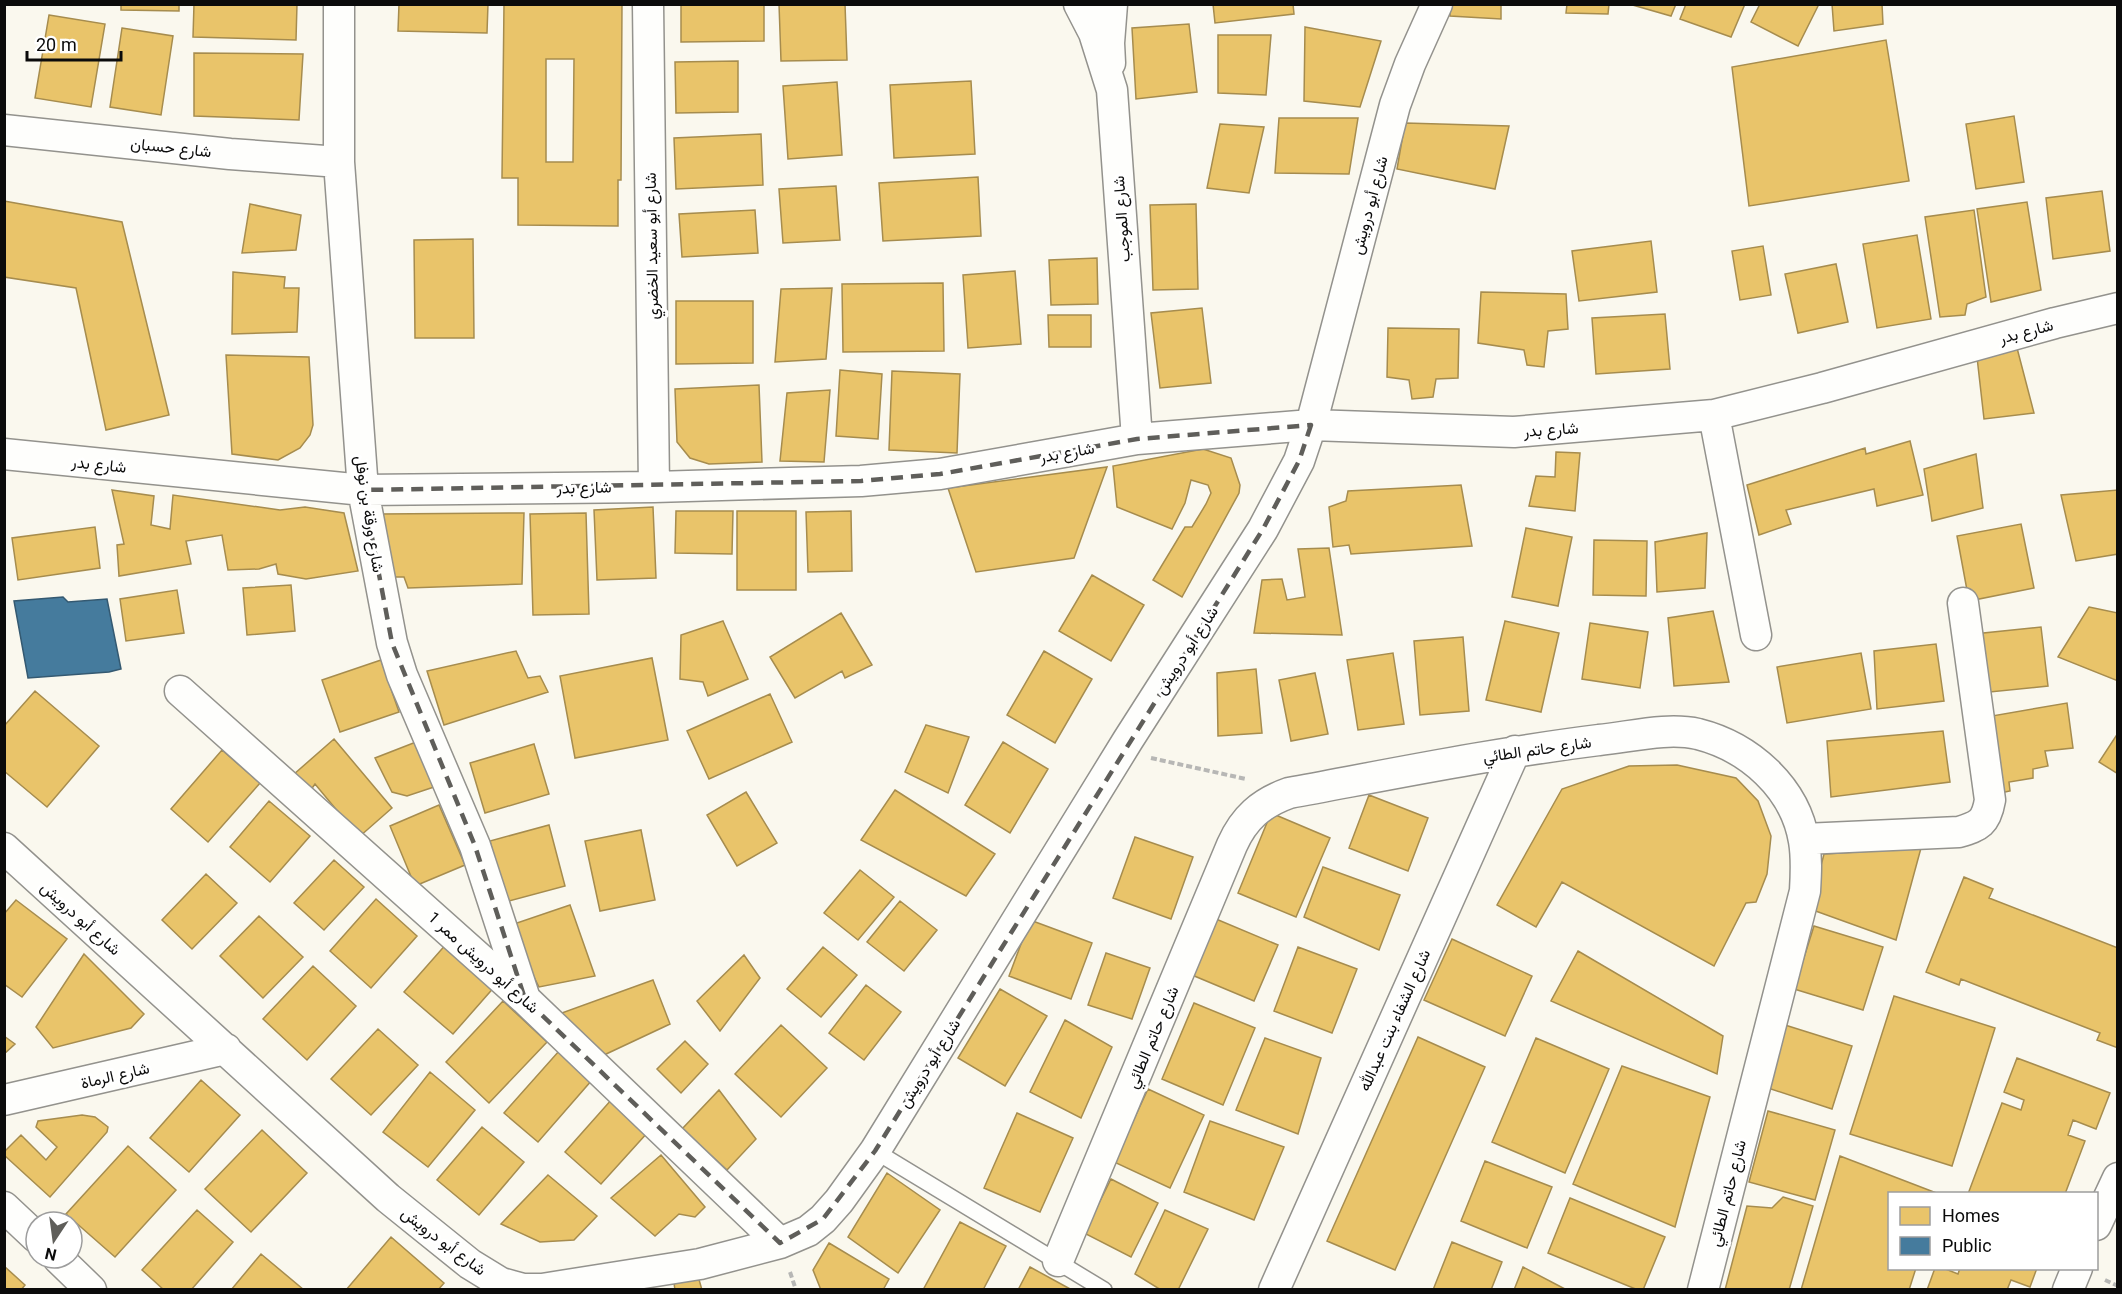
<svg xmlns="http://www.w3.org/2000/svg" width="2122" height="1294" font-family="Georgia,Vazirmatn,serif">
  <rect width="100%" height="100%" fill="#faf8ee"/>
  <path fill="#e9c46a" stroke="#a68c4e" stroke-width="1.5" fill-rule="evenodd" d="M 121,4 L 179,4 L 179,11 L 121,10 Z
    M 194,4 L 297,4 L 296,40 L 193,37 Z
    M 399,4 L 488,4 L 487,33 L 398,31 Z
    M 504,4 L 622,4 L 621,180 L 618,180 L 618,226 L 518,225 L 518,178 L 502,178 ZM 546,59 L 574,59 L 573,162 L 546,162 Z
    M 681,4 L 764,4 L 764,41 L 681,42 Z
    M 779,4 L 845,4 L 847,60 L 781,61 Z
    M 1213,4 L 1293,4 L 1294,14 L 1215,23 Z
    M 1450,4 L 1501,4 L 1501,19 L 1450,16 Z
    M 1567,4 L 1609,4 L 1608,14 L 1566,13 Z
    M 1629,4 L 1676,4 L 1671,16 Z
    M 1686,4 L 1745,4 L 1731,37 L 1680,19 Z
    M 1760,4 L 1819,4 L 1798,46 L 1751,22 Z
    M 1832,4 L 1882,4 L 1883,24 L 1834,31 Z
    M 49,15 L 105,24 L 91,107 L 35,98 Z
    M 1189,24 L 1197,92 L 1136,99 L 1132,28 Z
    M 1305,27 L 1381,41 L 1360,107 L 1304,101 Z
    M 122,28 L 173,36 L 161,115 L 110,107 Z
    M 1218,35 L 1271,35 L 1266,95 L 1218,93 Z
    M 1886,40 L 1909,181 L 1749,206 L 1732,67 Z
    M 194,53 L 303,54 L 299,120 L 194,116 Z
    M 738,61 L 738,112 L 676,113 L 675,62 Z
    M 971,81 L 975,154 L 894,158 L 890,85 Z
    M 837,82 L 842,155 L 788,159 L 783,86 Z
    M 2014,116 L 2024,182 L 1976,189 L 1966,124 Z
    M 1279,118 L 1358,118 L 1349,174 L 1275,173 Z
    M 1405,123 L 1509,126 L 1495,189 L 1397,169 Z
    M 1220,124 L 1264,127 L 1249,193 L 1207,188 Z
    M 761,134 L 763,185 L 676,189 L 674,138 Z
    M 978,177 L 981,236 L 883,241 L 879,183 Z
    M 836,186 L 840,240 L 783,243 L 779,189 Z
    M 2102,191 L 2110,251 L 2053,259 L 2046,198 Z
    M 4,201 L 122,222 L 169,415 L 106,430 L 76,288 L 4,277 Z
    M 2027,202 L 2041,290 L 1991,302 L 1977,209 Z
    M 250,204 L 301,215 L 296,250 L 242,253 Z
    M 1196,204 L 1198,289 L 1153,290 L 1150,205 Z
    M 755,210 L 758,253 L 682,257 L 679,214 Z
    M 1974,210 L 1986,297 L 1967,304 L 1965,315 L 1940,317 L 1925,217 Z
    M 1917,235 L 1931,319 L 1877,328 L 1863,244 Z
    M 473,239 L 474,338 L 415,338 L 414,240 Z
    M 1651,241 L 1657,292 L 1579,301 L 1572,251 Z
    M 1763,246 L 1771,295 L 1740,300 L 1732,251 Z
    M 1097,258 L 1098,304 L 1051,305 L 1049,260 Z
    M 1836,264 L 1848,322 L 1798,333 L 1785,274 Z
    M 1015,271 L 1021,344 L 968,348 L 963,275 Z
    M 233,272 L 285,277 L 284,288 L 299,288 L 297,332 L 232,334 Z
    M 943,283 L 944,351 L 843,352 L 842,284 Z
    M 832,288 L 826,359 L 775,362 L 781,289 Z
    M 1481,292 L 1566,294 L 1568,329 L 1548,331 L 1544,367 L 1527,365 L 1524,350 L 1478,343 Z
    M 676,301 L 753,301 L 753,363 L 676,364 Z
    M 1202,308 L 1211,383 L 1160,388 L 1151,313 Z
    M 1665,314 L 1670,369 L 1596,374 L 1592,318 Z
    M 1048,315 L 1091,315 L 1091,347 L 1049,347 Z
    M 1388,328 L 1459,329 L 1458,378 L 1436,379 L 1433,397 L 1412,399 L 1409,380 L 1387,377 Z
    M 2017,348 L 2034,413 L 1984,419 L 1977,357 Z
    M 226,355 L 309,357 L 313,425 L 310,435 L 300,448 L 278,460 L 232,454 Z
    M 840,370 L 882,374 L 878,439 L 836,436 Z
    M 892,371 L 960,374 L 957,453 L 889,450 Z
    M 759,385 L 762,462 L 709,464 L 690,458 L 677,442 L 675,389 Z
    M 830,390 L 824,462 L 780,461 L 787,393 Z
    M 1910,441 L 1923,495 L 1877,506 L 1874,489 L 1786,510 L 1791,524 L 1759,535 L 1747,485 L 1865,448 L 1866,454 Z
    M 1203,449 L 1231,458 L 1240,485 L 1239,493 L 1182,597 L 1153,580 L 1185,527 L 1192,527 L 1206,504 L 1211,493 L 1208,485 L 1191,480 L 1185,503 L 1172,529 L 1117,507 L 1113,466 Z
    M 1556,452 L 1580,453 L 1575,511 L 1529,506 L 1536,476 L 1555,477 Z
    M 1976,454 L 1983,508 L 1932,521 L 1924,469 Z
    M 1107,467 L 1074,558 L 976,572 L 948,488 Z
    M 1461,485 L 1472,546 L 1351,554 L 1349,545 L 1333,547 L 1329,507 L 1346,501 L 1348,491 Z
    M 112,490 L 154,496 L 151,525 L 170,529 L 173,495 L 280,510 L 305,507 L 344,513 L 358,571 L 306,579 L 278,574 L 276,564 L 259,569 L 228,570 L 222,535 L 186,541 L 191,564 L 119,576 L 117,545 L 124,544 Z
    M 2118,490 L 2118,554 L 2076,561 L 2061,495 Z
    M 653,507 L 656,578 L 597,580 L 594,510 Z
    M 676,511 L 733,511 L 732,554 L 675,553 Z
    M 737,511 L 796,511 L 796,590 L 737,590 Z
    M 851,511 L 852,571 L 808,572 L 806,512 Z
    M 524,513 L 522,584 L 408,588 L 404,577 L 389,577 L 380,514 Z
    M 586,513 L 589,614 L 533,615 L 530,514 Z
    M 2021,524 L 2034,588 L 1969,601 L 1957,536 Z
    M 95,527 L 100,568 L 18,580 L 12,538 Z
    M 1526,528 L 1572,537 L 1558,606 L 1512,597 Z
    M 1707,533 L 1705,588 L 1657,592 L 1655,542 Z
    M 1594,540 L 1647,541 L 1646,596 L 1593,595 Z
    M 1329,548 L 1342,635 L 1254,633 L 1262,580 L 1282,579 L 1287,600 L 1305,597 L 1298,549 Z
    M 1092,575 L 1144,605 L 1111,661 L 1059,631 Z
    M 291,585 L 295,631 L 247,635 L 243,588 Z
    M 177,590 L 184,633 L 126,641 L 120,599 Z
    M 2089,607 L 2118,613 L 2118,681 L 2058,657 Z
    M 1713,611 L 1729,682 L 1674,686 L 1668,618 Z
    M 841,613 L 872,665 L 845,678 L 842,671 L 795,698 L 770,657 Z
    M 723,621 L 748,679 L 708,696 L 703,682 L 680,679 L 681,635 Z
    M 1505,621 L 1559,633 L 1541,712 L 1486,700 Z
    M 1590,623 L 1648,632 L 1640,688 L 1582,679 Z
    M 2041,627 L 2048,686 L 1980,693 L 1974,634 Z
    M 1463,637 L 1469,711 L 1420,715 L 1414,641 Z
    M 1936,644 L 1944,701 L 1877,709 L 1874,651 Z
    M 516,651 L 528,678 L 540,676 L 548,692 L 444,725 L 427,671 Z
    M 1044,651 L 1092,679 L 1055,743 L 1007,715 Z
    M 1393,653 L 1404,724 L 1358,730 L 1347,660 Z
    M 1861,653 L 1871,709 L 1787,723 L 1777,667 Z
    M 652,658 L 668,740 L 575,758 L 560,676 Z
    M 381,660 L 399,712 L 340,732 L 322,680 Z
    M 1256,669 L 1262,733 L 1218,736 L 1217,673 Z
    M 1315,673 L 1328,734 L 1291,741 L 1279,680 Z
    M 35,691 L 99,746 L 47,807 L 4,771 L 4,726 Z
    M 770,694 L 792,742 L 709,779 L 687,731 Z
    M 2067,703 L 2073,748 L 2045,751 L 2048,766 L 2033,769 L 2033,778 L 2009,782 L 2010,791 L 2000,793 L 1986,717 Z
    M 926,725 L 969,737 L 948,793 L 905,772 Z
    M 1943,731 L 1950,782 L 1831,797 L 1827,741 Z
    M 2118,733 L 2118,774 L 2099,762 Z
    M 334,739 L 392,808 L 359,837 L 315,784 L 310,791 L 293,775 Z
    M 416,742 L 434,787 L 407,796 L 392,792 L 375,758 Z
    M 1003,742 L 1048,769 L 1010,833 L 965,805 Z
    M 534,744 L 549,794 L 485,813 L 470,763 Z
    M 222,750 L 260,783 L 208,842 L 171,809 Z
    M 1677,765 L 1736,778 L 1758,801 L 1771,836 L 1767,874 L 1756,902 L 1746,903 L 1714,966 L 1562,882 L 1536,927 L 1497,905 L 1562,789 L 1629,766 Z
    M 895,790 L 995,854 L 966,896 L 861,840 Z
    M 746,792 L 777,843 L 737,866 L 707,815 Z
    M 1369,795 L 1428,818 L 1408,871 L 1349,848 Z
    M 269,801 L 310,836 L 270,882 L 230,847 Z
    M 439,805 L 465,865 L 415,886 L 390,826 Z
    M 1271,813 L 1330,838 L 1296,917 L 1238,893 Z
    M 549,825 L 565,886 L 505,902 L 490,841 Z
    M 641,830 L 655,900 L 600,911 L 585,841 Z
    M 1135,837 L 1193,857 L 1171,919 L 1113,898 Z
    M 1921,848 L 1896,940 L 1810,909 L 1824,854 Z
    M 334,860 L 364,887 L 324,930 L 294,903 Z
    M 1323,867 L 1400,895 L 1379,950 L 1304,917 Z
    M 860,870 L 894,897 L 858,940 L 824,913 Z
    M 206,874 L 237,903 L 192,949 L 162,920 Z
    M 1964,877 L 1993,889 L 1989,898 L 2118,948 L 2118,1048 L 2097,1040 L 2100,1033 L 1961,979 L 1959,985 L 1926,972 Z
    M 376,899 L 417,936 L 371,988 L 330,951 Z
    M 16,900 L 67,939 L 22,997 L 4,984 L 4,914 Z
    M 900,901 L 937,930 L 904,971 L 867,942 Z
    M 570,905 L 595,976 L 539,987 L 508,926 Z
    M 259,916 L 303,957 L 263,998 L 220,956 Z
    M 1216,919 L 1278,945 L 1254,1001 L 1192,975 Z
    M 1030,920 L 1092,943 L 1071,999 L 1009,976 Z
    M 1814,926 L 1883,947 L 1863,1010 L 1794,989 Z
    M 1452,939 L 1532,976 L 1505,1036 L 1424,1000 Z
    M 448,942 L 496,985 L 453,1034 L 404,992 Z
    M 823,947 L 857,975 L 821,1017 L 787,989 Z
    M 1298,947 L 1357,969 L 1332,1033 L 1274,1011 Z
    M 1578,951 L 1723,1036 L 1717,1074 L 1551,1001 Z
    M 1106,953 L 1150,968 L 1132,1019 L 1088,1005 Z
    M 84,954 L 144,1014 L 131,1028 L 53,1048 L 36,1027 Z
    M 744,955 L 760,978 L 720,1031 L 697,1001 Z
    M 313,966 L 356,1006 L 307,1060 L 263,1019 Z
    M 653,980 L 670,1024 L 604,1055 L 559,1014 Z
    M 866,985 L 901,1012 L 864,1060 L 829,1033 Z
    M 1000,989 L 1047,1016 L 1005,1086 L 958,1058 Z
    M 1894,996 L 1995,1028 L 1952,1166 L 1850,1134 Z
    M 503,1001 L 547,1042 L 489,1103 L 446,1062 Z
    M 1194,1003 L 1255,1028 L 1223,1105 L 1162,1079 Z
    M 1065,1020 L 1112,1047 L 1081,1118 L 1030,1092 Z
    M 781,1025 L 827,1068 L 781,1117 L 735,1074 Z
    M 1785,1025 L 1852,1046 L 1832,1109 L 1765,1087 Z
    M 378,1029 L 418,1065 L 371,1115 L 331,1079 Z
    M 4,1036 L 15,1044 L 4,1054 Z
    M 1418,1037 L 1485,1067 L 1395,1270 L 1327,1241 Z
    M 1265,1038 L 1321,1058 L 1298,1134 L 1236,1110 Z
    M 1536,1038 L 1609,1069 L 1565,1173 L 1492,1142 Z
    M 685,1041 L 708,1064 L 681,1093 L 657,1069 Z
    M 559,1051 L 592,1080 L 538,1142 L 504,1113 Z
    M 2017,1058 L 2110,1093 L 2096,1129 L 2073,1120 L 2068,1135 L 2085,1141 L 2065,1194 L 1968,1194 L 2002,1103 L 2021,1110 L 2024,1100 L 2004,1092 Z
    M 1622,1066 L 1710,1097 L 1675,1227 L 1573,1184 Z
    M 430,1072 L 475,1110 L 428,1167 L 383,1132 Z
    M 201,1080 L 240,1115 L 189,1172 L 150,1138 Z
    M 1148,1089 L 1204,1115 L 1170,1188 L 1114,1162 Z
    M 719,1090 L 756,1139 L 727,1170 L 682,1129 Z
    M 612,1099 L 648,1132 L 601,1184 L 565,1152 Z
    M 1768,1111 L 1835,1130 L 1815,1200 L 1749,1182 Z
    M 1017,1113 L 1073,1138 L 1040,1212 L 984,1188 Z
    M 82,1115 L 95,1117 L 108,1127 L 107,1132 L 50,1197 L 4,1155 L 4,1152 L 21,1135 L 46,1160 L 57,1147 L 36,1127 L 38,1121 Z
    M 1210,1121 L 1284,1147 L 1254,1220 L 1184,1192 Z
    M 482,1127 L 524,1162 L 479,1215 L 437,1180 Z
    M 262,1130 L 307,1173 L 251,1232 L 205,1189 Z
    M 128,1146 L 176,1190 L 115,1257 L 66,1214 Z
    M 661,1155 L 705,1207 L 695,1217 L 679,1214 L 655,1236 L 611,1198 Z
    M 1840,1156 L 1939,1194 L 1890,1194 L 1890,1268 L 1916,1268 L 1909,1290 L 1801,1290 Z
    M 1485,1161 L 1552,1187 L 1527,1248 L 1461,1221 Z
    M 887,1173 L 940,1210 L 898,1273 L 848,1237 Z
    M 548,1175 L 597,1216 L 574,1240 L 540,1242 L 501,1224 Z
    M 1111,1179 L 1158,1203 L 1131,1257 L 1084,1233 Z
    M 1783,1197 L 1813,1206 L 1789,1290 L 1725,1290 L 1747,1206 L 1772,1208 Z
    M 1570,1198 L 1665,1237 L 1643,1290 L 1638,1290 L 1548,1253 Z
    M 197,1210 L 233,1242 L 191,1290 L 164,1290 L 142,1270 Z
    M 1165,1210 L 1208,1229 L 1178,1290 L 1161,1290 L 1135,1274 Z
    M 960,1222 L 1006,1246 L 983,1290 L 923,1290 Z
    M 391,1237 L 444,1283 L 438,1290 L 346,1290 Z
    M 1452,1242 L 1502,1262 L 1491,1290 L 1433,1290 Z
    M 829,1243 L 889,1279 L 883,1290 L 821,1290 L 813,1270 Z
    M 261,1254 L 304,1290 L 231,1290 Z
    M 4,1266 L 25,1285 L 21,1290 L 4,1290 Z
    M 1030,1267 L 1072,1290 L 1018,1290 Z
    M 1523,1267 L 1565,1289 L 1565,1290 L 1514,1290 Z
    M 1935,1268 L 1943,1268 L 1958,1274 L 1960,1268 L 2037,1268 L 2030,1287 L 2011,1280 L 2007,1290 L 1927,1290 Z
    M 698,1276 L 702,1290 L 675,1290 L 674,1283 Z"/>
  <path fill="#457b9d" stroke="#345971" stroke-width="1.5" d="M 63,597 L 68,602 L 107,599 L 121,669 L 109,672 L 28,678 L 14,601 Z"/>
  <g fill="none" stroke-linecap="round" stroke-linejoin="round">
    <defs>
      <path id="lane" d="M 875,1151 L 1104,1290"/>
      <path id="street" d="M 339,4 L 339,162 L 363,490 L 392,643 L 402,675 L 475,846 L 525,999
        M 648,4 L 654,487
        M 1079,4 L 1094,33 L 1112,90 L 1137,439
        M 1110,63 L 1109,43 L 1112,4
        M 4,130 L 230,154 L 339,162
        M 1714,415 L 1756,635
        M 4,454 L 363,490 L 654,487 L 861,481 L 940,474 L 1137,439 L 1311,425 L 1514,432 L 1714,415 L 1822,388 L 2055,323 L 2118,308
        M 180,691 L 525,999 L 780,1243
        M 1804,839 L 1959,832 C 1979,826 1986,823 1990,800 L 1963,603
        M 4,848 L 388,1198 L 470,1264 L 501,1283 L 523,1289 L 542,1289 L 700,1264 L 780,1243 L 808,1231 L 823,1219 L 839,1201 L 875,1151 L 1128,740 L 1263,529 L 1299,461 L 1311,425 L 1395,105 L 1410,64 L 1437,4
        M 4,1100 L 226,1049
        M 4,1207 L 36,1237
        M 2096,1225 L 2118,1178
        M 58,1258 L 91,1290
        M 1058,1261 L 1232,845 C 1244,818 1261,803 1289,793 C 1392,774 1495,753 1599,740 C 1630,737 1667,727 1698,734 C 1749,747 1795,787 1804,841 C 1807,858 1806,874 1805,891 L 1703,1290
        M 1274,1290 L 1515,751
        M 2068,1290 L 2077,1268"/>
    </defs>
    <use href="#lane" stroke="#93928d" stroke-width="18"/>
    <use href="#street" stroke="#93928d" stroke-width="33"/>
    <path stroke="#b7b7b5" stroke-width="4" stroke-dasharray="6 3" stroke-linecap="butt" d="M 1151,758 L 1246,779
      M 790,1272 L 796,1290
      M 2105,1280 L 2118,1286"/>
    <use href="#lane" stroke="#fefefc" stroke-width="15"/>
    <use href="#street" stroke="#fefefc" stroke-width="30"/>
  </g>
  <path fill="none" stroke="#5f5e5a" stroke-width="4.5" stroke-dasharray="12 8" stroke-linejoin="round" d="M 1311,425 L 1299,461 L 1263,529 L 875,1151 L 823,1219 L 780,1243 L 525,999 L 475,846 L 392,643 L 363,490 L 861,481 L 940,474 L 1137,439 Z"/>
  <g text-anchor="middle" stroke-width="6" stroke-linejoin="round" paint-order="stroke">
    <g font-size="16" fill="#0b0b0b" stroke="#fff">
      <text transform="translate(171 147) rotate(6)" y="6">شارع حسبان</text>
      <text transform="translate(1369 205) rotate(-75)" y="6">شارع أبو درويش</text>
      <text transform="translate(1121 219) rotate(-94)" y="6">شارع الموجب</text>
      <text transform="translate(651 246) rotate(-91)" y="6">شارع أبو سعيد الخضري</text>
      <text transform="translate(2026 331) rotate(-15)" y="6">شارع بدر</text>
      <text transform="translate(1551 429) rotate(-4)" y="6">شارع بدر</text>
      <text transform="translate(1067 452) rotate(-10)" y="6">شارع بدر</text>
      <text transform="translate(99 464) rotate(6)" y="6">شارع بدر</text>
      <text transform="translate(584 487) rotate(-1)" y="6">شارع بدر</text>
      <text transform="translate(370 514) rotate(81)" y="6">شارع ورقة بن نوفل</text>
      <text transform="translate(1186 650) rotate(-57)" y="6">شارع أبو درويش</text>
      <text transform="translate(1537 749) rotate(-8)" y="6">شارع حاتم الطائي</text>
      <text transform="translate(81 918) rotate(42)" y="6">شارع أبو درويش</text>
      <text transform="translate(484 962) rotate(42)" y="6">شارع أبو درويش ممر 1</text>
      <text transform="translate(1394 1020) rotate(-66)" y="6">شارع الشفاء بنت عبدالله</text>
      <text transform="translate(1152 1037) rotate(-67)" y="6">شارع حاتم الطائي</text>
      <text transform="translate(929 1063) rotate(-58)" y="6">شارع أبو درويش</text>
      <text transform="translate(115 1075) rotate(-13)" y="6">شارع الرماة</text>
      <text transform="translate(1727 1193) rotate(-76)" y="6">شارع حاتم الطائي</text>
      <text transform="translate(444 1241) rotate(37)" y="6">شارع أبو درويش</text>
    </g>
  </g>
  <rect width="2122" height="1294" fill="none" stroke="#0b0b0b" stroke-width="12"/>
  <rect x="1888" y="1192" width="210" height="78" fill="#ffffff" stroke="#9d9d9d" stroke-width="1.5"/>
  <rect x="1900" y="1207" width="30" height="18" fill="#e9c46a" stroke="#9d9d9d" stroke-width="1.5"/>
  <text x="1942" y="1222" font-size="18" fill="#0b0b0b">Homes</text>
  <rect x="1900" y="1237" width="30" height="18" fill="#457b9d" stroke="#9d9d9d" stroke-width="1.5"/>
  <text x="1942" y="1252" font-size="18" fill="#0b0b0b">Public</text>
  <g transform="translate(54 1240) rotate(193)"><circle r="28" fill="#ffffff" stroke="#9d9d9d" stroke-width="1.5"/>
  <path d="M0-4.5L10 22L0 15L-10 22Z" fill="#5f5e5a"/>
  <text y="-9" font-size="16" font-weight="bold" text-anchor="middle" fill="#0b0b0b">N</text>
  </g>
  <path d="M27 51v9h94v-9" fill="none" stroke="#0b0b0b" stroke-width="3"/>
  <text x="36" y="51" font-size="18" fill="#0b0b0b" stroke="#ffffff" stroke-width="4.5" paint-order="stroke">20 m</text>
</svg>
